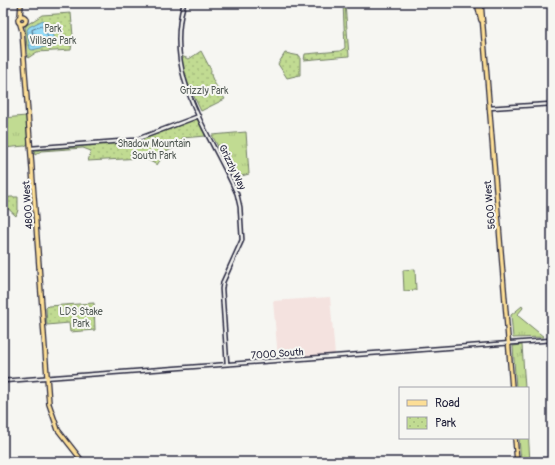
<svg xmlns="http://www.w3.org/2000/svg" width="555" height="465" font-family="Pangolin,sans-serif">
  <defs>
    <pattern id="grass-tufts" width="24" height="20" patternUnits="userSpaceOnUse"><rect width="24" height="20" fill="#c1db92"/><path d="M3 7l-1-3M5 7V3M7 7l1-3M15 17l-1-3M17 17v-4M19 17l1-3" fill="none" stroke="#a6bc7f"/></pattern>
    <pattern id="park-dots" width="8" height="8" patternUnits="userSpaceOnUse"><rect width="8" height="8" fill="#c1db92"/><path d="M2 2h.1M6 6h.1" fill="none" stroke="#a6bc7f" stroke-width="1.8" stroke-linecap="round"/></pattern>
    <pattern id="water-ripples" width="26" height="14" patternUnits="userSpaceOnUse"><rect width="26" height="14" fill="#93d9f5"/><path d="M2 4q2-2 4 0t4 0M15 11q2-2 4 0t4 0" fill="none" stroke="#7ebad3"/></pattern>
  </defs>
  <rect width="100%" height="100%" fill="#f6f6f2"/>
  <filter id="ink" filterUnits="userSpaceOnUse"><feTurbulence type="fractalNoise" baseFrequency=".025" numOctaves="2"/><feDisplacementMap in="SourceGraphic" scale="8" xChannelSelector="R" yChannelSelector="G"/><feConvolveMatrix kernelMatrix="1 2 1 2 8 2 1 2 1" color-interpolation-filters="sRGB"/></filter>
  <g filter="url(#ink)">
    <path fill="#f4e2df" d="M 330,297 L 335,355 L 278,358 L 273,301 Z"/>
    <path fill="url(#grass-tufts)" stroke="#727e66" d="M 26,116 L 28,144 L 25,146 L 3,148 L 3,118 Z
      M 246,132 L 249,174 L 234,178 L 212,135 Z
      M 522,306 L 523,308 L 517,315 L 544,337 L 513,338 L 511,315 Z
      M 522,345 L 525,388 L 516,388 L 513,346 Z
      M 528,430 L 530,462 L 521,462 L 519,438 L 528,438 Z"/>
    <path fill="url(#park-dots)" stroke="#727e66" d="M 343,3 L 345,3 L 349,56 L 304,60 L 305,54 L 340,51 L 345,48 Z
      M 71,13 L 73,36 L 71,50 L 37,52 L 28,58 L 25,26 L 42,15 Z
      M 201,51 L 211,70 C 209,78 220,91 225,99 L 201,111 L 185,78 L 181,56 L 189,59 Z
      M 285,53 L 300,56 L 300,75 L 287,78 L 278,64 Z
      M 198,118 L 206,136 L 182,138 L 181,147 C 166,149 165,153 157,165 L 148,160 L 141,158 L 88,161 L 91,151 L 83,148 L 41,151 L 35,155 L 34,149 L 139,141 Z
      M 11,197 L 18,197 L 18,210 L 16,216 L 3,204 L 3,198 Z
      M 94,303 L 95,330 L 70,332 L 69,323 L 47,325 L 46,308 L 48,306 Z"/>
    <path fill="#c1db92" stroke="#727e66" d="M 415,269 L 416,290 L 404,291 L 403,270 Z"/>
    <path fill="url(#water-ripples)" stroke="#6690ab" d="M 43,20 L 52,33 L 55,43 L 54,45 L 32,50 L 30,49 L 27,30 L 29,27 Z"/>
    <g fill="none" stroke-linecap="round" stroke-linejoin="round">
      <path stroke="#4f6b85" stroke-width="1" d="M 42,26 L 50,41 L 35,44 L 32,30 Z"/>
      <defs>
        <path id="minor" d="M 184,3 C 163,76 209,130 237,194 L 240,207 L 242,240 L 223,282 L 222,289 L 227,364
          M 489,108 L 552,104
          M 31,148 L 135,140 L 199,116
          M 3,381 L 552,340"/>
        <path id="major" d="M 477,3 L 481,20
          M 481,3 L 512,388
          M18 20a4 4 0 1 1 8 0a4 4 0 1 1-8 0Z
          M 20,17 L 21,3
          M 20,24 L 22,31 L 49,404 L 58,430 L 83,462
          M 515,438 L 517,462"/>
      </defs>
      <use href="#minor" stroke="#22223b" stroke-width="5.5"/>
      <use href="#major" stroke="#22223b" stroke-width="6"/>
      <use href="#minor" stroke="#f6f6f2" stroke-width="2.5"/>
      <use href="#major" stroke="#fcde96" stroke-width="3.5"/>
    </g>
  </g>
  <g text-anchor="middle" stroke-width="4" stroke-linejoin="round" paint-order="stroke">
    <g font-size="10" fill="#525a55" stroke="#f6f6f2">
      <text x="53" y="32">Park<tspan x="53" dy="12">Village Park</tspan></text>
      <text x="204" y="94">Grizzly Park</text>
      <text x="154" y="147">Shadow Mountain<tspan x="154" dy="12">South Park</tspan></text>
      <text x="81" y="315">LDS Stake<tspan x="81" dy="12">Park</tspan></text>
    </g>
    <g font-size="10" fill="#22223b" stroke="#f6f6f2">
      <text transform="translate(233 167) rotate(64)" y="4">Grizzly Way</text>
      <text transform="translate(27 205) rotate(-94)" y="4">4800 West</text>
      <text transform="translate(489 205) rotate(-95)" y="4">5600 West</text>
      <text transform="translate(277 353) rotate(-4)" y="4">7000 South</text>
    </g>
  </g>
  <rect width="555" height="465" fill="none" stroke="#f6f6f2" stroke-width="16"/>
  <rect x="8" y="8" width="539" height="449" fill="none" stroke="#22223b" stroke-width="1.5" filter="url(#ink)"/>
  <rect x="399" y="387" width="130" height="52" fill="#f6f6f2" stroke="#a1a1a9"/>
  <rect x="407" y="400" width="20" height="6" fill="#fcde96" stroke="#a1a1a9"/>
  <text x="435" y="407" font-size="12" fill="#22223b">Road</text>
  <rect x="407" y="417" width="20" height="12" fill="url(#park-dots)" stroke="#a1a1a9"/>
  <text x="435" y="427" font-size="12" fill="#22223b">Park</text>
</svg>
